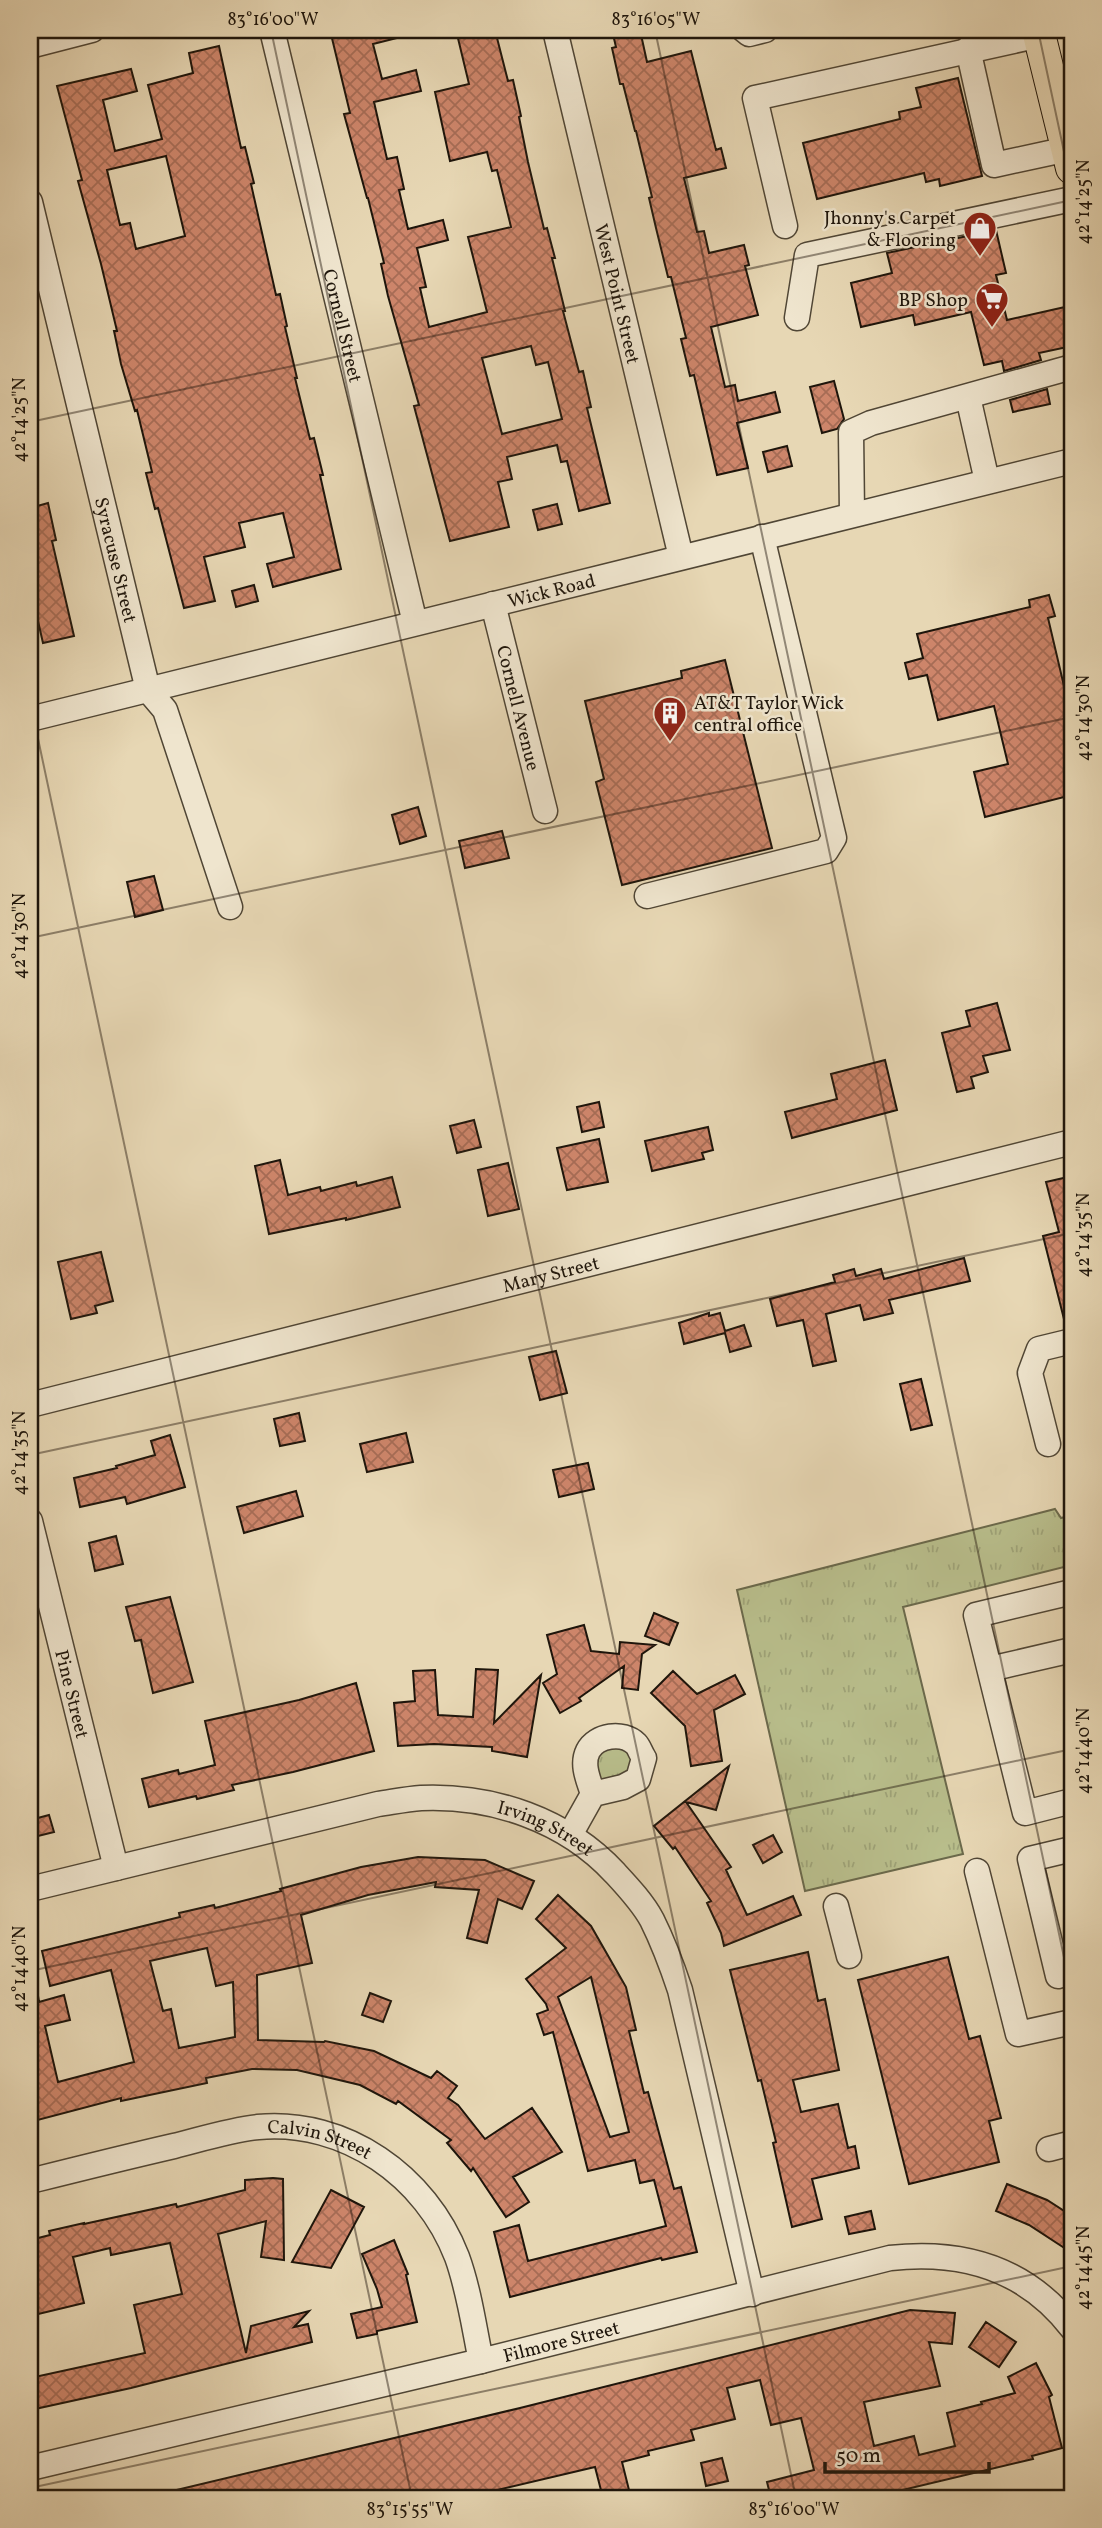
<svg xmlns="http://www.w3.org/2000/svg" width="1102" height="2528" font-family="Vollkorn,serif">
  <defs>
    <pattern id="grass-tufts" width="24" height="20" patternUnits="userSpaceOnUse" patternTransform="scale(1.75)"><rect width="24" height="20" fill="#b8bd8b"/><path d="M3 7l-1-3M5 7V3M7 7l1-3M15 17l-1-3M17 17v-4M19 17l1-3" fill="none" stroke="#9ea277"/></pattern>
    <pattern id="building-cross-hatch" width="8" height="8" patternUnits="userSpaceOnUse" patternTransform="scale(1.75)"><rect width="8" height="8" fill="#cd856a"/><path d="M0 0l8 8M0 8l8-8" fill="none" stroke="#a66c55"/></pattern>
  </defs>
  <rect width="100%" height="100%" fill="#e7d7b4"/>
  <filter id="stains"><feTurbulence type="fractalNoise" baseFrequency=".00286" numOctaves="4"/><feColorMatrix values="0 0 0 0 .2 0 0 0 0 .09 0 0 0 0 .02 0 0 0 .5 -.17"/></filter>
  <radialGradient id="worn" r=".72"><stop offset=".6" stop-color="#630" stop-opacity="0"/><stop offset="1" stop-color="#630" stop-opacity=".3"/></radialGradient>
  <path fill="url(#grass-tufts)" stroke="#6b694b" stroke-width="2" d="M 1055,1509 L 1061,1518 L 1072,1515 L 1072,1565 L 903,1607 L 963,1854 L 805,1891 L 737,1590 Z
    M 608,1744 L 631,1749 L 633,1771 L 604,1786 L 596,1775 L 596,1753 Z"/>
  <path fill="url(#building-cross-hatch)" stroke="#1e150b" stroke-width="2" fill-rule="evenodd" d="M 330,30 L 405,30 L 405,36 L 373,44 L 382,79 L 416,70 L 421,91 L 374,102 L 387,159 L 397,157 L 404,189 L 399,190 L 408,229 L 443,220 L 448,240 L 417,248 L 426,287 L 420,288 L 429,327 L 487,312 L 468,237 L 511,227 L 497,170 L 492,171 L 487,152 L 450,161 L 435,92 L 469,84 L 456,30 L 493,30 L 493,35 L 496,34 L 508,81 L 513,80 L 521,116 L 519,117 L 528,162 L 544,229 L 547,228 L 555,258 L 552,258 L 565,311 L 563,311 L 579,372 L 583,371 L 591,407 L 587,408 L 610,503 L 579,511 L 567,461 L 561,462 L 557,445 L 507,457 L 512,479 L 498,482 L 509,527 L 450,541 L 414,406 L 419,405 L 388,296 L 381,264 L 384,263 L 368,198 L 367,198 L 344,114 L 350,113 ZM 531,346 L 536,365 L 548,362 L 562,419 L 502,434 L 482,358 Z
    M 612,30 L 640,30 L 647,62 L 691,51 L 716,150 L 721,148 L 726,168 L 684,178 L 697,232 L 704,231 L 709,253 L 744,245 L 749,265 L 745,266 L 758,315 L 711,327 L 725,387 L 735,385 L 738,401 L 775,392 L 780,412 L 737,423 L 748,468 L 717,475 L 694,375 L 690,376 L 681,339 L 686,338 L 671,277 L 668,277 L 656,228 L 649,198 L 652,197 L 636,131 L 635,131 L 623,84 L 620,84 L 612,48 L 616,47 Z
    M 219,46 L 241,148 L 245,147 L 254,183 L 251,184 L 276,295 L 280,294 L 287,326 L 285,327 L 297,378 L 295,378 L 310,439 L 314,438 L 323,475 L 320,475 L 341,569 L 273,587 L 267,564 L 294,557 L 283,513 L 239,523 L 245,547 L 204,557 L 215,601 L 184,608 L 158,508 L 155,509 L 146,473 L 152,472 L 137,410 L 135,411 L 121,364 L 114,331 L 117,331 L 101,264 L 78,181 L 82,180 L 57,86 L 131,69 L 137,91 L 103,100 L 115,151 L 162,139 L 148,85 L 193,73 L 189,53 ZM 166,156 L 185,236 L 136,249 L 130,223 L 120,225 L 107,170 Z
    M 958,78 L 982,176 L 940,186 L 939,179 L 926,182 L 924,173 L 817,199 L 803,143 L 900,119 L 899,112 L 921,107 L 916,88 Z
    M 996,230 L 1006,273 L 996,275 L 1007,320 L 1065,307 L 1072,346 L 1039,353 L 1041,360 L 1004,371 L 1002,361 L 984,365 L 971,312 L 915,325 L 913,315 L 861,327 L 851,283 L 892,273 L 887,253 Z
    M 834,381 L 844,419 L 837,429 L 822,433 L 810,387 Z
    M 1047,389 L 1050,404 L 1013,412 L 1010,400 Z
    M 787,446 L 792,466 L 768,472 L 763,452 Z
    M 48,503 L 56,540 L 52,541 L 74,636 L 43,643 L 30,586 L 30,508 Z
    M 557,504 L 562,524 L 538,530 L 533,510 Z
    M 254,585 L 258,601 L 236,607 L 232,591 Z
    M 1049,595 L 1055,616 L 1048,618 L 1072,720 L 1072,795 L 985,817 L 974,772 L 1008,764 L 994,706 L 938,720 L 927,675 L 909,679 L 905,663 L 923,658 L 917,634 L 1030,607 L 1029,600 Z
    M 725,660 L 772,848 L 622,885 L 596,782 L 604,779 L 585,701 L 682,678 L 681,671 Z
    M 418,807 L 426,836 L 400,844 L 392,815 Z
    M 502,831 L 509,858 L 465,868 L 459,841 Z
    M 154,876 L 163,910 L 135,917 L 127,882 Z
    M 997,1003 L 1010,1050 L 983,1056 L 988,1072 L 971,1077 L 974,1088 L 957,1092 L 942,1033 L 970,1026 L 966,1011 Z
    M 885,1060 L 897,1110 L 792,1138 L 785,1112 L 837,1099 L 831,1074 Z
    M 599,1102 L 604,1127 L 582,1132 L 577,1107 Z
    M 474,1120 L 481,1147 L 457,1153 L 450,1126 Z
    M 708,1127 L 713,1150 L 702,1153 L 704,1159 L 652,1171 L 645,1141 Z
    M 599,1139 L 608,1182 L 567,1190 L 557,1148 Z
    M 280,1160 L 288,1195 L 320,1187 L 321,1191 L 356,1182 L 357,1186 L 392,1177 L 400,1207 L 346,1220 L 346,1218 L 269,1234 L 255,1166 Z
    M 508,1163 L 519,1209 L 488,1216 L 478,1170 Z
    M 1072,1176 L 1072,1327 L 1066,1327 L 1043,1236 L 1059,1232 L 1046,1182 Z
    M 101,1252 L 113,1301 L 95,1306 L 97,1313 L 71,1319 L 58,1262 Z
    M 964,1258 L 970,1281 L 889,1300 L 893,1313 L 864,1320 L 860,1305 L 826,1314 L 836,1361 L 813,1366 L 803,1320 L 777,1326 L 770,1299 L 835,1282 L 833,1275 L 854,1269 L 856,1276 L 881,1269 L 884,1279 Z
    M 709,1313 L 709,1316 L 720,1313 L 725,1331 L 744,1325 L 751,1346 L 730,1352 L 725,1333 L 684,1344 L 679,1323 Z
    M 556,1351 L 567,1393 L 540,1400 L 529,1357 Z
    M 921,1379 L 932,1425 L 911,1430 L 900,1384 Z
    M 299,1413 L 305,1441 L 280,1446 L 274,1419 Z
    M 406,1433 L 413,1462 L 367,1472 L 360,1444 Z
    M 170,1435 L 185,1487 L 127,1504 L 125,1497 L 80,1507 L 74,1478 L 117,1468 L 116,1466 L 155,1455 L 151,1441 Z
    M 588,1463 L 594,1489 L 559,1497 L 553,1470 Z
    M 296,1491 L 303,1516 L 244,1533 L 237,1507 Z
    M 116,1536 L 123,1564 L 95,1571 L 89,1543 Z
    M 170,1597 L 193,1682 L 153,1693 L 141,1640 L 135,1641 L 126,1607 Z
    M 654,1613 L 678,1623 L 669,1645 L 645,1636 Z
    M 584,1625 L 591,1651 L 619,1654 L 620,1642 L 655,1645 L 642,1654 L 638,1690 L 622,1688 L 624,1666 L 579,1698 L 581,1701 L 560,1713 L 543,1683 L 557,1674 L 547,1635 Z
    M 476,1669 L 498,1670 L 494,1723 L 541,1675 L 527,1757 L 492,1751 L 492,1747 L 434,1744 L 398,1746 L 394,1703 L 415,1701 L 413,1671 L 435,1670 L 438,1715 L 473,1717 Z
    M 673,1671 L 697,1694 L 735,1675 L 745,1694 L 714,1710 L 722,1761 L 691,1766 L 685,1726 L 651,1693 Z
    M 356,1683 L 374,1751 L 293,1772 L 232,1785 L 234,1790 L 197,1799 L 196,1796 L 149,1807 L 142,1779 L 178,1770 L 179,1774 L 215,1765 L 205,1721 L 299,1700 Z
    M 729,1766 L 716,1810 L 686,1802 L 731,1867 L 726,1870 L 747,1915 L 793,1896 L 801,1915 L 724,1946 L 721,1933 L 707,1903 L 711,1901 L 675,1847 L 673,1849 L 654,1826 Z
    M 49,1815 L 54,1832 L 30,1838 L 30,1820 Z
    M 773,1835 L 782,1852 L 763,1863 L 753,1845 Z
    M 418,1857 L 485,1860 L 534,1881 L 522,1909 L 498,1899 L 487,1943 L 467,1938 L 479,1890 L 435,1887 L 436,1882 L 368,1895 L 301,1915 L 312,1963 L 257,1975 L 258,2040 L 324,2042 L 325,2041 L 374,2051 L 431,2078 L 437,2071 L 457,2086 L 448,2098 L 458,2105 L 485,2139 L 532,2108 L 562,2152 L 513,2177 L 529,2202 L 506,2217 L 473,2168 L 471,2171 L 447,2143 L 451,2140 L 398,2101 L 396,2104 L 360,2085 L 297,2070 L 252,2069 L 206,2078 L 207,2083 L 121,2101 L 121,2098 L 30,2122 L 30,1991 L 37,1990 L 39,2002 L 64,1995 L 70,2020 L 45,2026 L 58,2082 L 134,2062 L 111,1970 L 50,1986 L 42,1951 L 180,1917 L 179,1913 L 214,1905 L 215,1908 L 281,1891 L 280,1889 L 361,1867 ZM 207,1948 L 216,1986 L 233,1982 L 235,2037 L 179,2048 L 171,2009 L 163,2011 L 150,1961 Z
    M 558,1895 L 591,1926 L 626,1987 L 636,2030 L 629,2031 L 644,2093 L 648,2092 L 674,2189 L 681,2187 L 697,2252 L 662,2260 L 661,2258 L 510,2297 L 494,2232 L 519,2225 L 528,2261 L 666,2226 L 654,2180 L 640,2183 L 635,2160 L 588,2171 L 553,2032 L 544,2035 L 537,2014 L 548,2010 L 546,2004 L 526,1979 L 566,1948 L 536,1919 ZM 591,1977 L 629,2132 L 610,2137 L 558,1997 Z
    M 808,1952 L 818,2001 L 825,1999 L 839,2070 L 793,2080 L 801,2112 L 838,2104 L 848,2148 L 855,2146 L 859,2168 L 812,2179 L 822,2219 L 792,2227 L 773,2143 L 776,2142 L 761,2080 L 758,2081 L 730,1970 Z
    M 948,1957 L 969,2039 L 980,2036 L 1001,2118 L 989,2121 L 999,2162 L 909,2184 L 858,1980 Z
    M 370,1993 L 391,2001 L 383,2022 L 362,2015 Z
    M 273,2178 L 283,2179 L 284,2260 L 261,2257 L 266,2221 L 218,2234 L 246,2353 L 251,2326 L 309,2311 L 294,2327 L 308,2324 L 312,2342 L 131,2388 L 35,2409 L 30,2378 L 145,2353 L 134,2305 L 182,2294 L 170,2243 L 111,2255 L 110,2248 L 73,2257 L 84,2303 L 30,2316 L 30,2240 L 50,2235 L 49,2231 L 84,2223 L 84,2224 L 176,2204 L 177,2207 L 245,2190 L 245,2180 Z
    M 1007,2184 L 1047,2200 L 1072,2216 L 1072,2253 L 1029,2225 L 996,2211 Z
    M 331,2190 L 364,2207 L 331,2268 L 292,2262 Z
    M 871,2211 L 875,2229 L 849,2234 L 845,2217 Z
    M 394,2240 L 408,2274 L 406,2275 L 417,2322 L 377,2331 L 377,2334 L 357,2338 L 351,2314 L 382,2307 L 377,2289 L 362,2254 Z
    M 910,2310 L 955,2313 L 952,2344 L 929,2342 L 940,2386 L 864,2402 L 874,2446 L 914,2436 L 919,2455 L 955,2446 L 947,2413 L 982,2404 L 981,2402 L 1015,2393 L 1008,2377 L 1036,2363 L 1052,2395 L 1049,2397 L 1062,2448 L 1032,2456 L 1033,2459 L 869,2498 L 771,2498 L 767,2482 L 814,2470 L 801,2418 L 771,2425 L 760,2380 L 727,2388 L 735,2419 L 691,2430 L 694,2440 L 648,2451 L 649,2455 L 622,2462 L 631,2498 L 603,2498 L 595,2467 L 463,2498 L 300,2498 L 299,2491 L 270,2498 L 169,2498 L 168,2492 L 520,2408 Z
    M 986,2322 L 1016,2342 L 999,2367 L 969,2347 Z
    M 722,2458 L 728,2481 L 706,2486 L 701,2463 Z"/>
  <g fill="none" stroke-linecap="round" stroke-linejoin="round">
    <defs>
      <g id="minor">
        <path id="s1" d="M 272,30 L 415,623"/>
        <path id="s2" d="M 555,30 L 681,557"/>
        <path d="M 744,30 L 749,34 L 765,30"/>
        <path d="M 30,46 L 92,30"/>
        <path d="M 968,49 L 994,165 L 1068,149"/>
        <path id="s3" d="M 30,202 L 148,690 L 165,710 L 230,907"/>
        <path d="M 785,226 L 755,98 L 1040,35"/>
        <path d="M 797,318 L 807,255 L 1072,199"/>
        <path d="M 968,397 L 987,481"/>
        <path d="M 852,514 L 851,432 L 871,423 L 1072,367"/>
        <path id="s4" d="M 493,604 L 545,811"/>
        <path id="s5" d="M 30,719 L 1072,461"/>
        <path d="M 647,896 L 826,851 L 834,838 L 762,537"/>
        <path id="s6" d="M 30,1405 L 1072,1142"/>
        <path d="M 1048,1444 L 1030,1373 L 1039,1349 L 1072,1341"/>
        <path id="s7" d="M 30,1521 L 116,1868"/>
        <path d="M 1072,1592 L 976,1615 L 1025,1813 L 1072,1801"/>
        <path d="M 990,1669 L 1072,1650"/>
        <path d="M 570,1835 L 593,1794 C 589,1781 581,1765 588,1751 C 596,1735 623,1731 636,1744 C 639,1747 641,1754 644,1758 L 638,1779 L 623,1787 L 593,1794"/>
        <path d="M 1072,1849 L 1030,1859 L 1058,1976 L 1072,1972"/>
        <path d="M 977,1871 L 1018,2034 L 1072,2022"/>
        <path id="s8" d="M 30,1889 L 378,1804 C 392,1802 407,1799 421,1798 C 493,1795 566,1820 615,1873 C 628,1887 643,1903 652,1920 C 663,1942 672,1966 680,1990 L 752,2294"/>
        <path d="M 836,1906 L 849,1956"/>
        <path d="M 1049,2149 L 1072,2143"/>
        <path id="s9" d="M 30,2181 C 78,2169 126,2157 174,2146 C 202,2139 230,2130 258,2127 C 345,2119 426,2176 457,2257 C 469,2290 474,2327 481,2361"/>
        <path id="s10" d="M 30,2468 L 481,2361 L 890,2258 C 962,2250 1026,2268 1072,2328"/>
      </g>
      <path id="major" d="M 1038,30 L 1072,168"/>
    </defs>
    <use href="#minor" stroke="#504635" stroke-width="27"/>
    <use href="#major" stroke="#1e150b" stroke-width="34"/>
    <use href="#minor" stroke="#efe5ce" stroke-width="24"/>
    <use href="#major" stroke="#e7d7b4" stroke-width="32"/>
  </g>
  <path fill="none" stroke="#1e150b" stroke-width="2" stroke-opacity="0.45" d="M 271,30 L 796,2498M 655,30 L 1072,1995M 1038,30 L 1072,189M 30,422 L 1072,200M 30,701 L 412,2498M 30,938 L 1072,717M 30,1455 L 1072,1233M 30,1971 L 1072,1749M 30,2488 L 1072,2266"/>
  <defs>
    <symbol id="shop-pin" viewBox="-11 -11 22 30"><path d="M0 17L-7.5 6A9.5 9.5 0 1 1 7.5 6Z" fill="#8f2418" stroke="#efe5ce"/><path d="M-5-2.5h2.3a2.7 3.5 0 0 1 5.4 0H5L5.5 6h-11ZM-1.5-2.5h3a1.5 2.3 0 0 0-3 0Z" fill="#fff"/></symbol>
    <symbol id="supermarket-pin" viewBox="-11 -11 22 30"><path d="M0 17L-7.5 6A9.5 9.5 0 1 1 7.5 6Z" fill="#8f2418" stroke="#efe5ce"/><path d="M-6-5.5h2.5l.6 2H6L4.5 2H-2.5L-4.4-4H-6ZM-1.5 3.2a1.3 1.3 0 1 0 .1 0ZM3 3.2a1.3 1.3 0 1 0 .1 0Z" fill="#fff"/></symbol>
    <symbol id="building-pin" viewBox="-11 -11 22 30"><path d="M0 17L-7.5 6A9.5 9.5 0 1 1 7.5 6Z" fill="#8f2418" stroke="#efe5ce"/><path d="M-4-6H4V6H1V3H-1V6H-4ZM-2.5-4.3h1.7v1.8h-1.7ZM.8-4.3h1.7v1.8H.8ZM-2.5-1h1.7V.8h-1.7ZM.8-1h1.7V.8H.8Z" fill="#fff"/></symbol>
  </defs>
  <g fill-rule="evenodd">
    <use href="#shop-pin" x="961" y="209" width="38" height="52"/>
    <use href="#supermarket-pin" x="973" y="280" width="38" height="52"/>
    <use href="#building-pin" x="651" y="694" width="38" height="52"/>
  </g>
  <g text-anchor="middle" stroke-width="5" stroke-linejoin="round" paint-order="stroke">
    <g font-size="19" fill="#1e150b" stroke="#efe5ce" text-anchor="end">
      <text x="956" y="224">Jhonny's Carpet<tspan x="956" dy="22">&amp; Flooring</tspan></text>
      <text x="968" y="306">BP Shop</text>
      <text x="694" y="709" text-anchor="start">AT&amp;T Taylor Wick<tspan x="694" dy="22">central office</tspan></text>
    </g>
    <g font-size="19" fill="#1e150b" stroke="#efe5ce">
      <text dy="7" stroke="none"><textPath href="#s2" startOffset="271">West Point Street</textPath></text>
      <text dy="7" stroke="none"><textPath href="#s1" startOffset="304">Cornell Street</textPath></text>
      <text dy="7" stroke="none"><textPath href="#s3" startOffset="368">Syracuse Street</textPath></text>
      <text dy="7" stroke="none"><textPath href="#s5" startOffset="537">Wick Road</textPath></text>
      <text dy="7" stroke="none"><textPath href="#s4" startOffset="107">Cornell Avenue</textPath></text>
      <text dy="7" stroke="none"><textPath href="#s6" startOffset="537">Mary Street</textPath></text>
      <text dy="7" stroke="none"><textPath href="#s7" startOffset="178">Pine Street</textPath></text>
      <text dy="7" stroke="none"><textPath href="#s8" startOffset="532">Irving Street</textPath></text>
      <text dy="7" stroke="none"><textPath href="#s9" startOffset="298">Calvin Street</textPath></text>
      <text dy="7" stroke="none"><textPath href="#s10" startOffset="546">Filmore Street</textPath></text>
    </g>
  </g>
  <rect width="1102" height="2528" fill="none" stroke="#e7d7b4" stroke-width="77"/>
  <path d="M825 2462v10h164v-10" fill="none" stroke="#1e150b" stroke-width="3.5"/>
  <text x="836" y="2462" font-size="21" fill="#1e150b" stroke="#efe5ce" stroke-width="5" paint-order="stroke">50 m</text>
  <rect x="38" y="38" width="1026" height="2452" fill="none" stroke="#1e150b" stroke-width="2.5"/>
  <g font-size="18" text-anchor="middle" fill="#1e150b">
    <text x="273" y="25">83°16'00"W</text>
    <text x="656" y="25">83°16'05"W</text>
    <text transform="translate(1083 202) rotate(-90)" y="6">42°14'25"N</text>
    <text transform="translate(19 420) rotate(-90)" y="6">42°14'25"N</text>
    <text transform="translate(1083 718) rotate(-90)" y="6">42°14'30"N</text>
    <text transform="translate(19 936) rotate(-90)" y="6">42°14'30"N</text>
    <text transform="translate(1083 1235) rotate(-90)" y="6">42°14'35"N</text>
    <text transform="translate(19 1453) rotate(-90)" y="6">42°14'35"N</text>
    <text transform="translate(1083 1751) rotate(-90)" y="6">42°14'40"N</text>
    <text transform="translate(19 1969) rotate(-90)" y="6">42°14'40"N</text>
    <text transform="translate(1083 2268) rotate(-90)" y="6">42°14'45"N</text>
    <text x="410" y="2515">83°15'55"W</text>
    <text x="794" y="2515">83°16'00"W</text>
  </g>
  <rect width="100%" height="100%" filter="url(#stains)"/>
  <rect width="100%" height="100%" fill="url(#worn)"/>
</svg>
